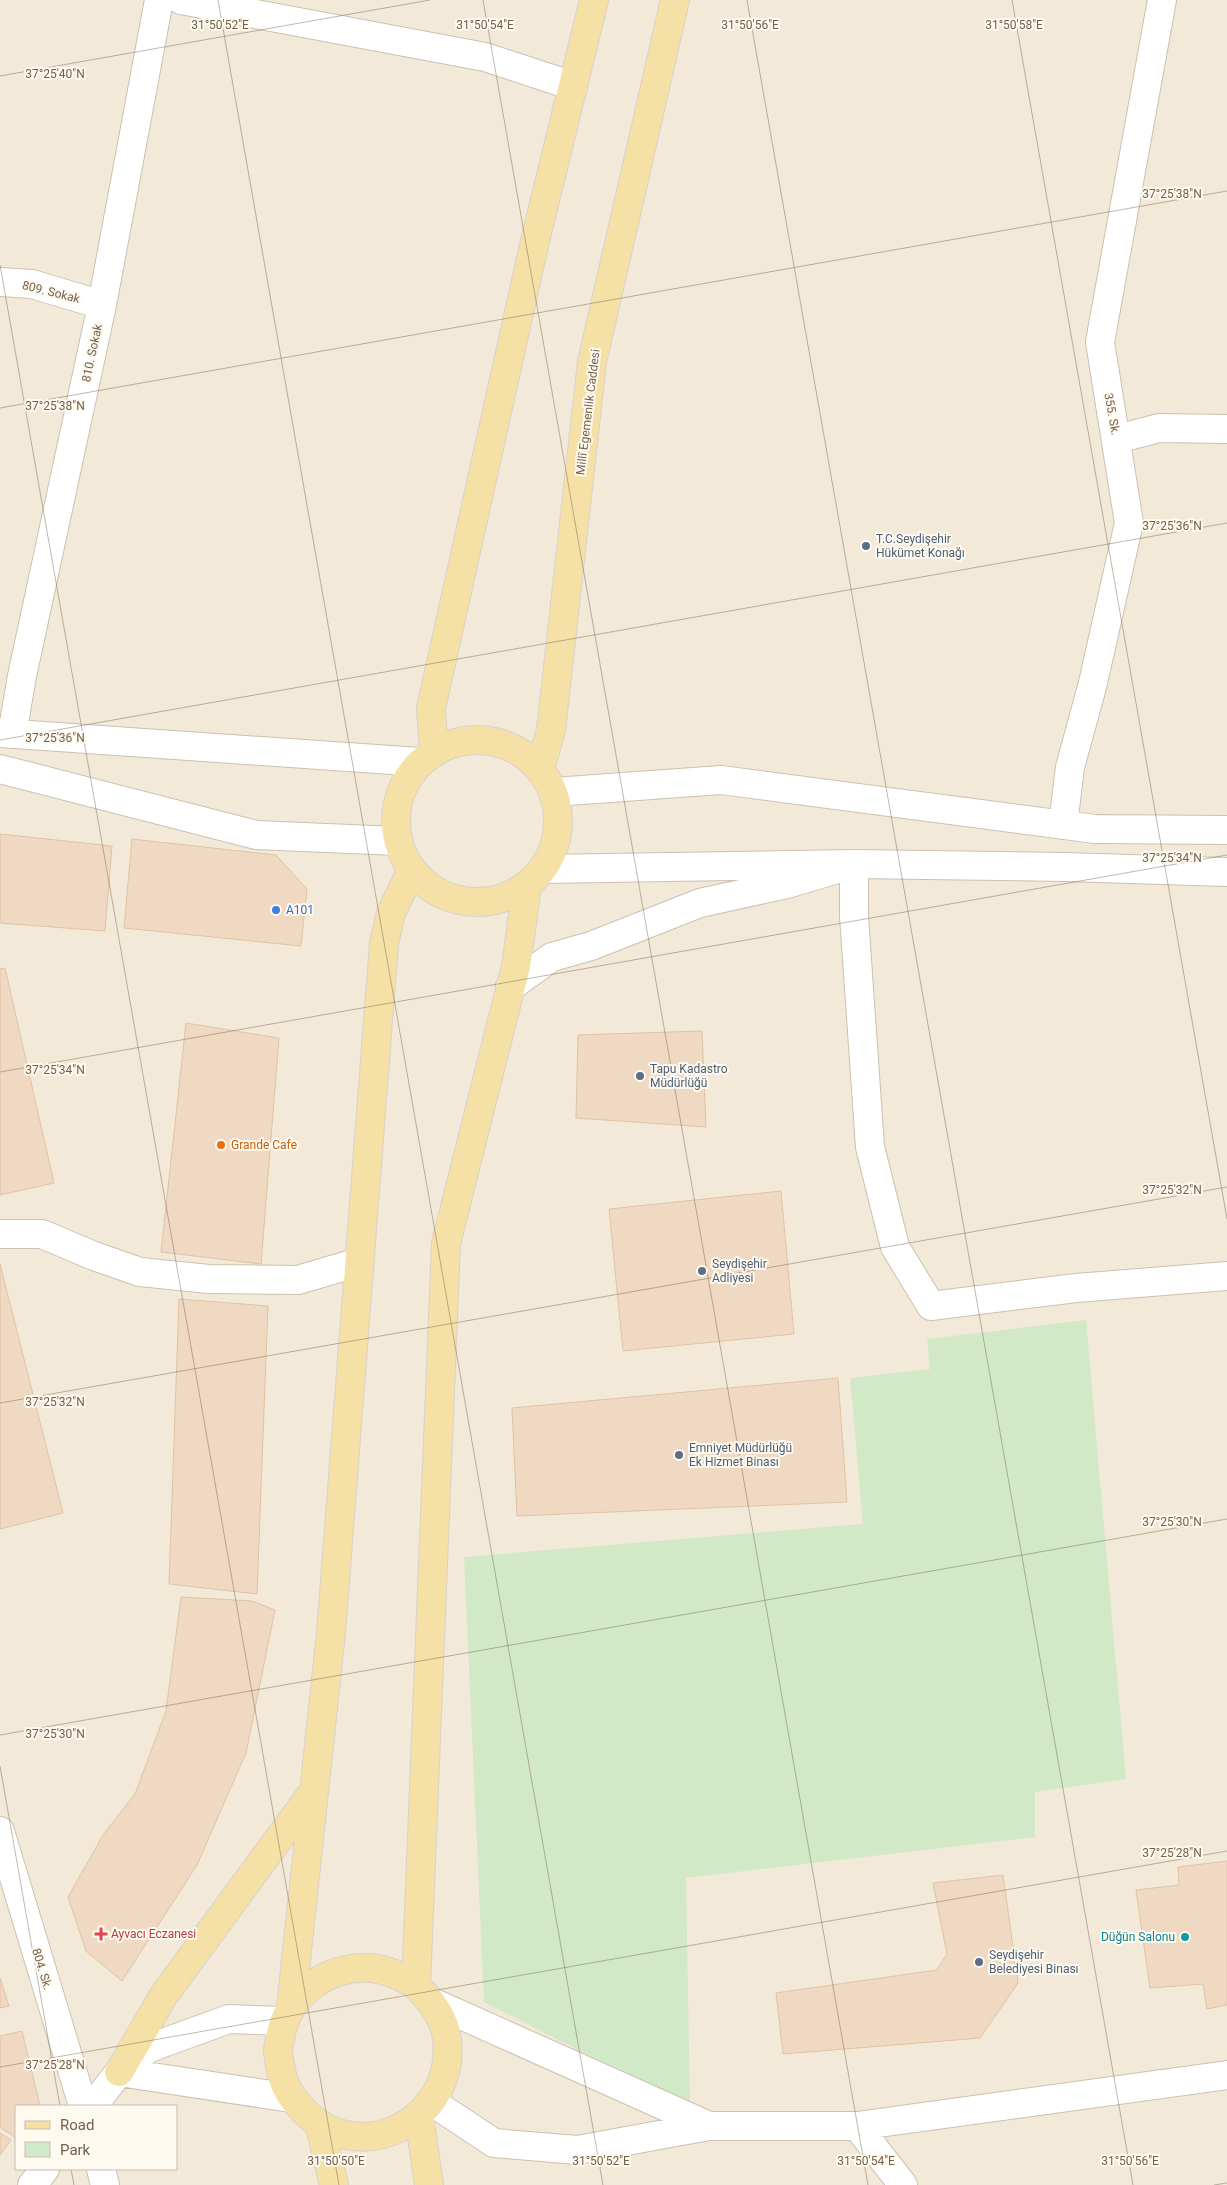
<svg xmlns="http://www.w3.org/2000/svg" width="1227" height="2185" font-family="Roboto,sans-serif">
  <rect width="100%" height="100%" fill="#fbf6e9"/>
  <path fill="#f3e9d8" fill-rule="evenodd" d="M 0,0 L 1227,0 L 1227,2185 L 0,2185 ZM 16,2106 L 176,2106 L 176,2169 L 16,2169 Z"/>
  <path fill="#d2e9c8" d="M 1086,1320 L 1126,1779 L 1035,1792 L 1035,1837 L 686,1878 L 690,2107 L 484,2002 L 464,1557 L 863,1524 L 850,1378 L 930,1369 L 927,1339 Z"/>
  <path fill="#efd9c3" stroke="#e1c2a4" d="M 0,834 L 112,846 L 105,931 L 0,923 Z
    M 132,839 L 276,855 L 307,889 L 301,946 L 124,928 Z
    M 5,968 L 54,1183 L 0,1195 L 0,969 Z
    M 186,1023 L 279,1038 L 261,1264 L 161,1252 Z
    M 702,1031 L 706,1127 L 576,1118 L 578,1035 Z
    M 781,1191 L 794,1334 L 623,1351 L 609,1209 Z
    M 0,1264 L 63,1513 L 0,1529 Z
    M 179,1299 L 268,1306 L 257,1594 L 169,1584 Z
    M 838,1378 L 847,1502 L 517,1516 L 512,1408 Z
    M 181,1597 L 252,1601 L 275,1610 L 246,1753 L 197,1865 L 122,1981 L 86,1951 L 68,1897 L 103,1835 L 135,1794 L 166,1711 Z
    M 1227,1861 L 1227,2005 L 1207,2009 L 1203,1984 L 1150,1988 L 1136,1890 L 1179,1885 L 1178,1867 Z
    M 1003,1875 L 1018,1983 L 980,2038 L 783,2054 L 776,1993 L 937,1970 L 947,1954 L 933,1883 Z
    M 0,1978 L 9,2006 L 0,2008 Z
    M 22,2031 L 40,2106 L 16,2106 L 16,2138 L 0,2127 L 0,2036 Z
    M 0,2133 L 11,2140 L 0,2155 Z"/>
  <g fill="none" stroke-linecap="round" stroke-linejoin="round">
    <defs>
      <path id="minor" d="M 181,0 L 485,57 L 573,86
        M 0,282 L 32,284 L 102,305
        M 1117,439 L 1159,428 L 1227,429
        M 0,733 L 420,762
        M 12,734 L 22,676 L 102,305 L 159,0
        M 0,769 L 256,835 L 397,841
        M 554,792 L 721,780 L 1095,829 L 1227,830
        M 1063,825 L 1070,767 L 1092,687 L 1129,523 L 1100,342 L 1162,0
        M 543,869 L 854,864 L 1066,867 L 1227,872
        M 510,987 L 552,957 L 591,946 L 700,903 L 787,884 L 854,864 L 854,916 L 870,1147 L 895,1247 L 931,1306 L 1076,1288 L 1227,1276
        M 0,1234 L 42,1234 L 94,1256 L 140,1272 L 209,1279 L 298,1280 L 359,1262
        M 0,1831 L 83,2106
        M 432,2002 L 709,2126
        M 119,2072 L 291,2098
        M 432,2102 L 494,2143 L 577,2150 L 709,2126 L 857,2126 L 1227,2075
        M 93,2106 L 119,2072 L 149,2048 L 229,2019 L 284,2021
        M 857,2126 L 903,2185
        M 101,2169 L 105,2185
        M 32,2185 L 45,2169"/>
      <path id="major" d="M396 821a81 81 0 1 1 162 0a81 81 0 1 1-162 0Z
        M 434,753 L 431,708 L 535,241 L 594,0
        M 540,769 L 551,730 L 592,362 L 675,0
        M 416,1985 C 402,1977 387,1969 370,1968 C 329,1966 291,1991 281,2033 C 280,2039 278,2045 278,2051 C 281,2081 286,2093 307,2114 C 357,2162 437,2129 447,2062 C 448,2050 448,2033 442,2021 C 436,2007 427,1997 416,1985 L 446,1243 L 516,966 L 527,886
        M 291,2007 L 331,1633 L 384,943 L 391,913 L 412,869
        M 119,2072 L 164,1995 L 313,1792
        M 419,2116 L 429,2185
        M 320,2126 L 334,2185"/>
    </defs>
    <use href="#minor" stroke="#cdc0b0" stroke-width="30"/>
    <use href="#major" stroke="#d8d2cd" stroke-width="30"/>
    <use href="#minor" stroke="#fff" stroke-width="28"/>
    <use href="#major" stroke="#f5e1a6" stroke-width="28"/>
  </g>
  <path fill="none" stroke="#75604e" stroke-width="1" stroke-opacity="0.45" d="M 218,0 L 603,2185M 483,0 L 868,2185M 747,0 L 1133,2185M 1012,0 L 1227,1219M 0,76 L 430,0M 0,265 L 339,2185M 0,408 L 1227,191M 0,740 L 1227,523M 0,1072 L 1227,855M 0,1403 L 1227,1187M 0,1735 L 1227,1519M 0,1766 L 60,2106M 0,2067 L 1227,1851M 71,2169 L 74,2185M 1214,2185 L 1227,2183"/>
  <g fill="#5c6f8a" stroke="#fefaf0" stroke-width="2">
    <circle cx="866" cy="546" r="5"/>
    <circle cx="640" cy="1076" r="5"/>
    <circle cx="702" cy="1271" r="5"/>
    <circle cx="679" cy="1455" r="5"/>
    <circle cx="979" cy="1962" r="5"/>
  </g>
  <circle fill="#3f7fe0" stroke="#fefaf0" stroke-width="2" cx="276" cy="910" r="5"/>
  <circle fill="#e8710a" stroke="#fefaf0" stroke-width="2" cx="221" cy="1145" r="5"/>
  <path fill="#e0444e" stroke="#fefaf0" stroke-width="2" d="M98.5 1926.5h5v5h5v5h-5v5h-5v-5h-5v-5h5z"/>
  <circle fill="#0f9aa8" stroke="#fefaf0" stroke-width="2" cx="1185" cy="1937" r="5"/>
  <g text-anchor="middle" stroke-width="4" stroke-linejoin="round" paint-order="stroke">
    <g font-size="12" fill="#75604e" stroke="#fefaf0">
      <text transform="translate(51 292) rotate(14)" y="4">809. Sokak</text>
      <text transform="translate(92 353) rotate(-78)" y="4">810. Sokak</text>
      <text transform="translate(588 412) rotate(-83)" y="4">Millî Egemenlik Caddesi</text>
      <text transform="translate(1112 414) rotate(80)" y="4">355. Sk.</text>
      <text transform="translate(42 1969) rotate(73)" y="4">804. Sk.</text>
    </g>
    <g font-size="12" fill="#4e5e75" stroke="#fefaf0" text-anchor="start">
      <text x="876" y="543">T.C.Seydişehir<tspan x="876" dy="14">Hükümet Konağı</tspan></text>
      <text x="650" y="1073">Tapu Kadastro<tspan x="650" dy="14">Müdürlüğü</tspan></text>
      <text x="712" y="1268">Seydişehir<tspan x="712" dy="14">Adliyesi</tspan></text>
      <text x="689" y="1452">Emniyet Müdürlüğü<tspan x="689" dy="14">Ek Hizmet Binası</tspan></text>
      <text x="989" y="1959">Seydişehir<tspan x="989" dy="14">Belediyesi Binası</tspan></text>
    </g>
    <g font-size="12" fill="#366cbe" stroke="#fefaf0" text-anchor="start">
      <text x="286" y="914">A101</text>
    </g>
    <g font-size="12" fill="#c56008" stroke="#fefaf0" text-anchor="start">
      <text x="231" y="1149">Grande Cafe</text>
    </g>
    <g font-size="12" fill="#be3a42" stroke="#fefaf0" text-anchor="start">
      <text x="111" y="1938">Ayvacı Eczanesi</text>
    </g>
    <g font-size="12" fill="#0d838f" stroke="#fefaf0" text-anchor="end">
      <text x="1175" y="1941">Düğün Salonu</text>
    </g>
  </g>
  <g font-size="12" text-anchor="middle" fill="#75604e" stroke="#fefaf0" stroke-width="4" stroke-linejoin="round" paint-order="stroke">
    <text x="220" y="29">31°50'52"E</text>
    <text x="485" y="29">31°50'54"E</text>
    <text x="750" y="29">31°50'56"E</text>
    <text x="1014" y="29">31°50'58"E</text>
    <text x="55" y="78">37°25'40"N</text>
    <text x="1172" y="198">37°25'38"N</text>
    <text x="55" y="410">37°25'38"N</text>
    <text x="1172" y="530">37°25'36"N</text>
    <text x="55" y="742">37°25'36"N</text>
    <text x="1172" y="862">37°25'34"N</text>
    <text x="55" y="1074">37°25'34"N</text>
    <text x="1172" y="1194">37°25'32"N</text>
    <text x="55" y="1406">37°25'32"N</text>
    <text x="1172" y="1526">37°25'30"N</text>
    <text x="55" y="1738">37°25'30"N</text>
    <text x="1172" y="1857">37°25'28"N</text>
    <text x="55" y="2069">37°25'28"N</text>
    <text x="336" y="2165">31°50'50"E</text>
    <text x="601" y="2165">31°50'52"E</text>
    <text x="866" y="2165">31°50'54"E</text>
    <text x="1130" y="2165">31°50'56"E</text>
  </g>
  <rect x="15" y="2105" width="162" height="65" fill="#fefaf0" stroke="#c7bcaf"/>
  <rect x="25" y="2121" width="25" height="8" fill="#f5e1a6" stroke="#c7bcaf"/>
  <text x="60" y="2130" font-size="15" fill="#75604e">Road</text>
  <rect x="25" y="2142" width="25" height="15" fill="#d2e9c8" stroke="#c7bcaf"/>
  <text x="60" y="2155" font-size="15" fill="#75604e">Park</text>
</svg>
